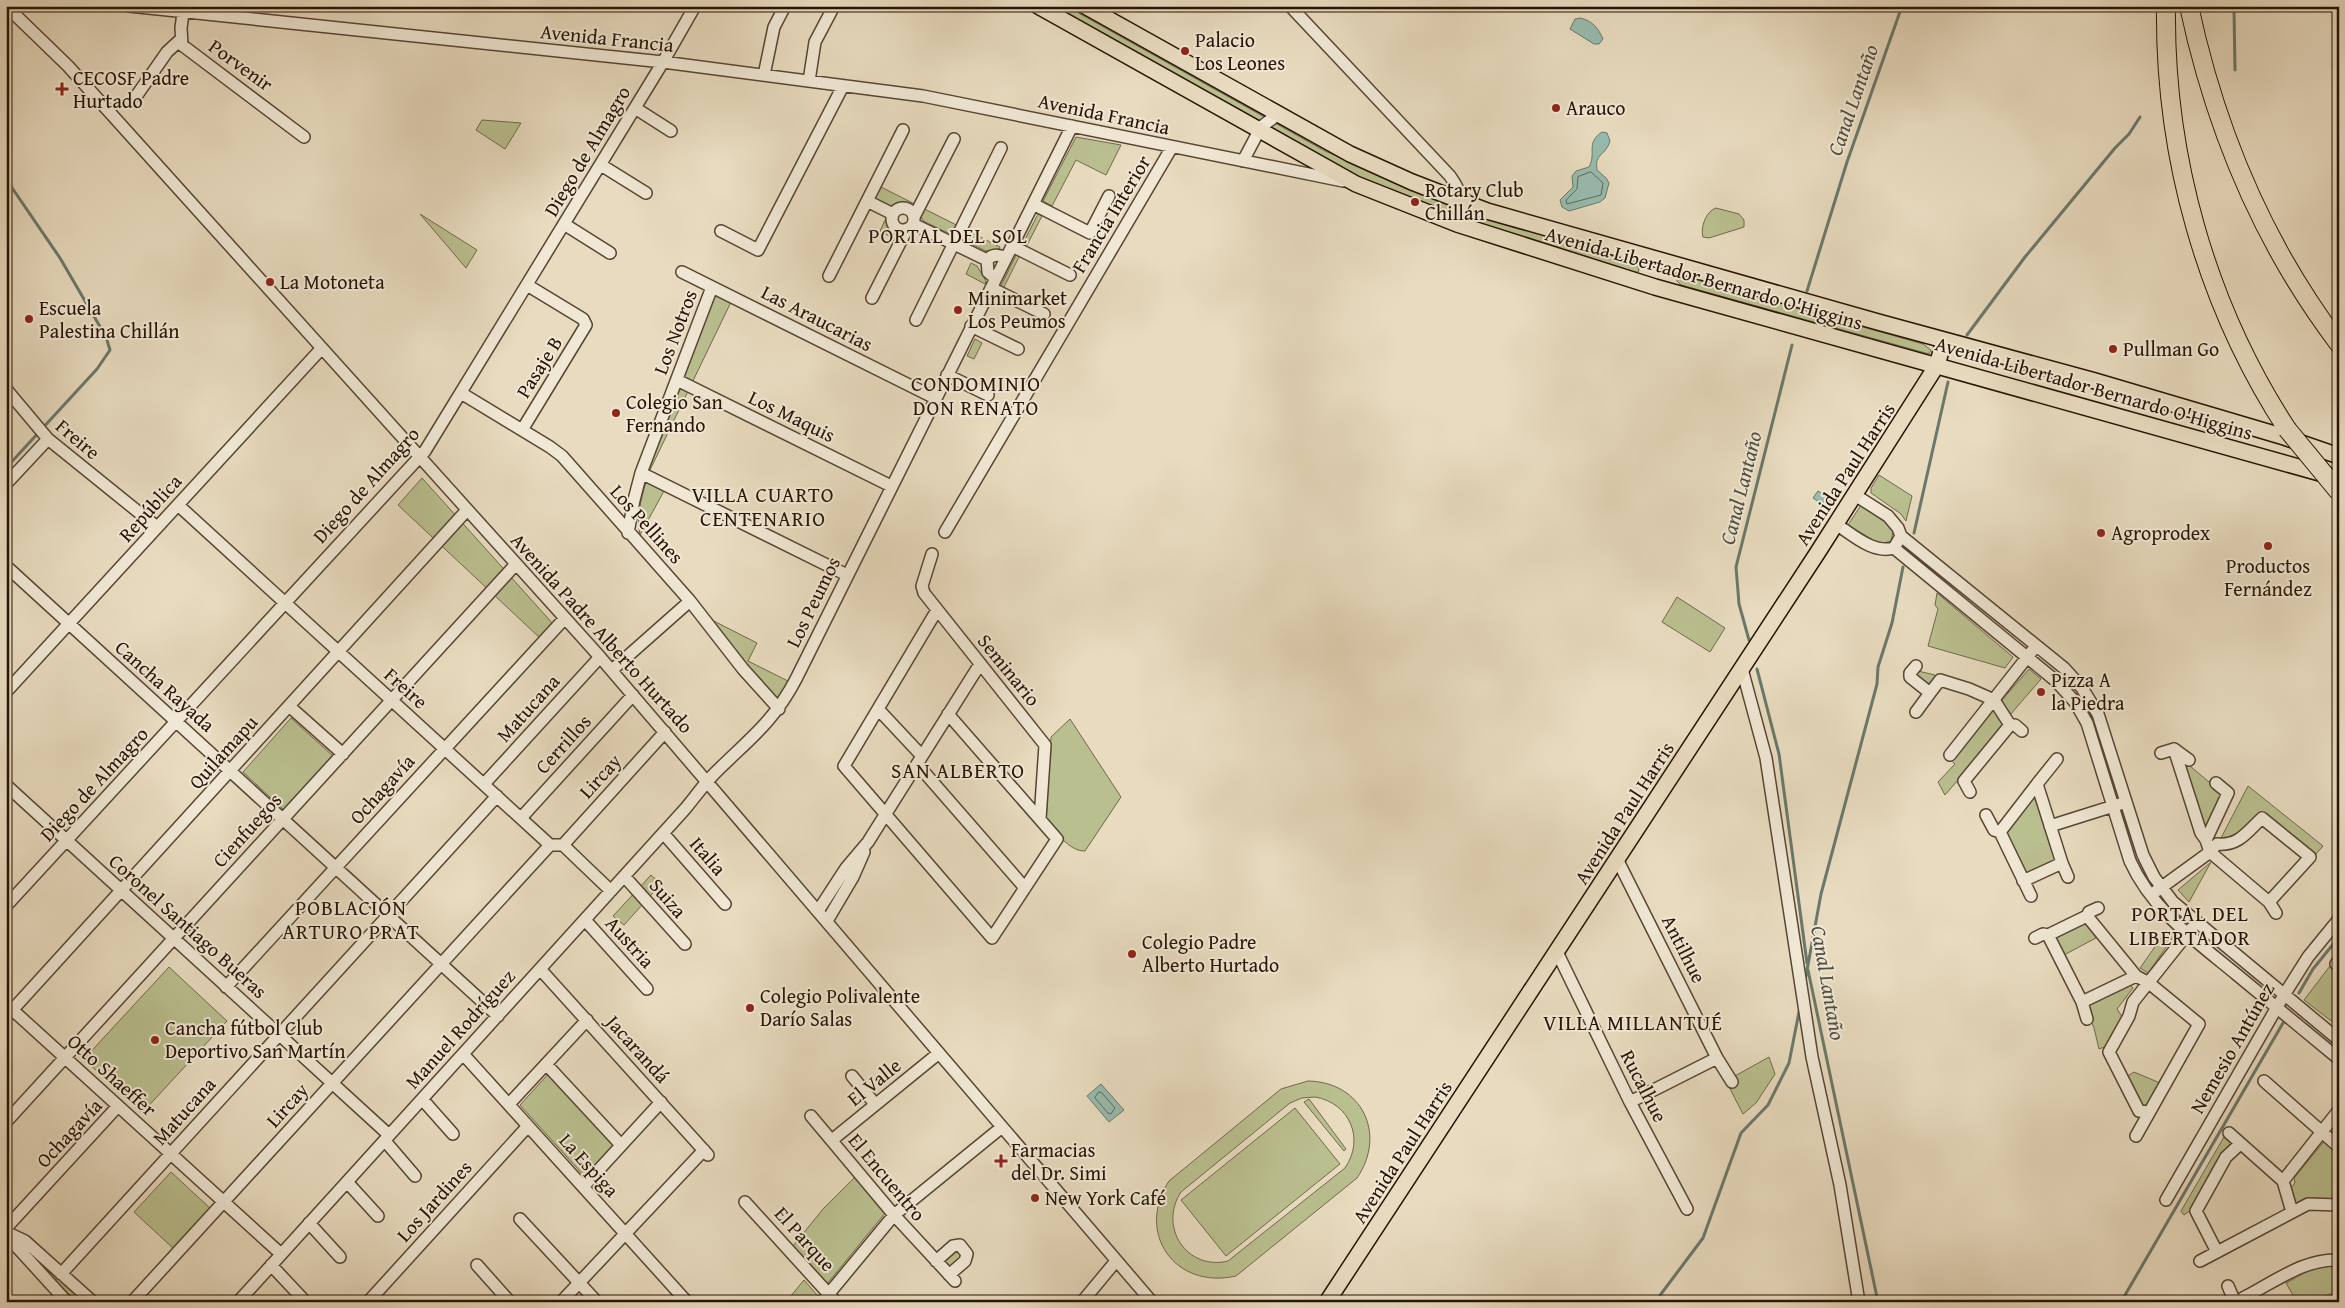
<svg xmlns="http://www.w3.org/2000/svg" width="2345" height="1308" font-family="'Gentium Book Plus',serif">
  <rect width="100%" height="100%" fill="#e8dbbf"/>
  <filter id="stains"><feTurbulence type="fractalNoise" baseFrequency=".004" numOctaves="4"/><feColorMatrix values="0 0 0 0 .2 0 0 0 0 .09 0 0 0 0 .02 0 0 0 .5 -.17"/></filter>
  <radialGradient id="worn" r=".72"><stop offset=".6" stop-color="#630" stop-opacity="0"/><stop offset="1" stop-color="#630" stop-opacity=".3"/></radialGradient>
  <path fill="#babf8f" stroke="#70694a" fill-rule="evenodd" d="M 1048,6 L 1066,6 L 1325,151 L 1449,205 L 1446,215 L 1358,177 Z
    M 482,120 L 521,123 L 505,149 L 476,130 Z
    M 1076,137 L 1121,145 L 1106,175 L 1076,160 L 1052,206 L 1043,201 Z
    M 879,186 L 1000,247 L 999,250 L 986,251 L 923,221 C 919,211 914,208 904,203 L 889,209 L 872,200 Z
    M 1716,208 L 1739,214 L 1744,220 L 1744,227 L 1709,238 L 1703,237 C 1700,228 1706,211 1716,208 Z
    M 420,214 L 477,250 L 466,268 Z
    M 1038,214 L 1042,216 L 1026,247 L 1022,245 Z
    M 1479,216 L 1633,262 L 1638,266 L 1639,271 L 1635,273 L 1477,224 Z
    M 886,218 L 890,229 L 897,235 L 895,239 L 880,231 Z
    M 1017,253 L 1020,255 L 1003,289 L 1000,288 Z
    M 971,263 L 977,266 L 986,281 L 985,284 L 966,274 Z
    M 1684,276 L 1923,344 L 1931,350 L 1929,354 L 1681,285 L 1677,281 L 1678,277 Z
    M 714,293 L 731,302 L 650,470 L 647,469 Z
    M 975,339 L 982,343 L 974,359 L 967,356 Z
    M 1879,475 L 1912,496 L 1906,521 L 1901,514 L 1871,493 L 1871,488 Z
    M 422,478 L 554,625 L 541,639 L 398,505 Z
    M 646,482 L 664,491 L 640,535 C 636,516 641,500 646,482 Z
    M 1861,505 L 1889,525 L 1893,532 L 1891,541 L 1880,544 L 1848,525 Z
    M 1937,593 L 2013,657 L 2005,668 L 1928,646 L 1938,609 L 1935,605 Z
    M 1677,597 L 1725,628 L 1710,652 L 1662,622 Z
    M 702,615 L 757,643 L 748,661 L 788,681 L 778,702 Z
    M 2029,669 L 2041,679 L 2010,715 L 2003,707 L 2002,700 Z
    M 1918,671 L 1935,675 L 1936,679 L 1930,686 L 1915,674 Z
    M 1993,708 L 2005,726 L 1945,795 L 1938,782 L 1955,764 L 1949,759 Z
    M 291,718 L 333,756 L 284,810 L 243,772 Z
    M 1070,719 L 1121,797 L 1085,851 C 1070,852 1055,831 1046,821 L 1051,737 Z
    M 2183,760 L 2222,793 L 2206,832 Z
    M 2248,786 L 2323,846 L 2315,855 L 2262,812 C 2251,822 2237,842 2221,838 Z
    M 2035,795 L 2057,860 L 2025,876 L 2004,832 Z
    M 2211,862 L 2189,902 L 2178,890 Z
    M 651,875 L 661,884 L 624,925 L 613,916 Z
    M 2086,922 L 2096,938 L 2064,955 L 2054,938 Z
    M 2166,931 L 2174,936 L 2148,973 L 2140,968 Z
    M 2330,966 L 2339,973 L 2339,1027 L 2304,1000 Z
    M 169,967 L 227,1021 L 142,1113 L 84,1059 Z
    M 2130,985 L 2133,988 L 2117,1009 L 2123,1018 L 2107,1046 L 2099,1049 L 2094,1028 L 2085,1006 Z
    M 1769,1057 L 1775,1074 L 1756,1103 L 1743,1114 L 1726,1081 Z
    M 550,1072 L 615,1145 L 585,1177 L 520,1105 Z
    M 2134,1072 L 2160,1083 L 2147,1107 L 2141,1106 L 2126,1077 Z
    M 1308,1081 C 1362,1082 1387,1134 1357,1178 L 1236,1276 C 1175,1290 1135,1233 1169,1181 L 1281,1089 ZM 1315,1097 C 1350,1103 1365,1139 1345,1168 L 1228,1261 C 1187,1271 1158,1227 1181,1192 L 1290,1103 L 1302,1098 Z
    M 1309,1099 L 1346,1149 L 1344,1151 L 1304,1102 Z
    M 1295,1108 L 1340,1164 L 1226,1256 L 1181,1200 Z
    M 2224,1137 L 2233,1145 L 2191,1210 L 2184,1215 L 2181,1211 Z
    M 2326,1139 L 2339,1154 L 2339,1200 L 2294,1205 L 2289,1190 L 2295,1183 L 2294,1178 Z
    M 171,1172 L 212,1210 L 175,1250 L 134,1212 Z
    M 856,1176 L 886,1212 L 826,1285 L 793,1246 L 823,1209 Z
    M 957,1249 L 962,1256 L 948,1268 L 942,1261 Z
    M 2339,1265 L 2339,1291 L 2322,1297 L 2320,1302 L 2297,1302 L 2286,1283 L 2315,1267 Z
    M 56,1273 L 86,1302 L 77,1302 L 52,1277 Z
    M 804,1280 L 818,1296 L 813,1302 L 786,1302 Z"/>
  <path fill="#98bbae" stroke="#6b786a" d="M 1580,18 C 1593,21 1598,28 1603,39 L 1599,44 L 1594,44 L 1570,29 L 1575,19 Z
    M 1602,132 L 1607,133 L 1610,141 C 1606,156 1594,153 1597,170 L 1606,178 L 1609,183 L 1605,198 L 1600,202 L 1569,211 L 1562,207 L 1560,200 L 1573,187 L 1572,176 L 1576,171 L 1589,167 C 1597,152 1585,144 1602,132 Z
    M 1818,491 L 1831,500 L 1826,507 L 1813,498 Z
    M 1101,1084 L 1124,1110 L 1109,1122 L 1087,1096 Z"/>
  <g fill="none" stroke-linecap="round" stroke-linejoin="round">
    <path stroke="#60675a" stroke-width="1" d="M 1591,172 L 1603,183 L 1601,195 L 1567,204 L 1566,200 L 1577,189 L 1578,177 Z
      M 1099,1092 L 1102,1093 L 1115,1108 L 1111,1114 L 1108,1113 L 1095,1098 Z"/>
    <path stroke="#6b786a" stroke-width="3" d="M 2235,70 L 2234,9 L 2236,6
      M 6,179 L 60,258 L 106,337 L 110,350 L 97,369 L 6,468
      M 1807,291 L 1847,162 L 1902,6
      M 1967,335 L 2025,257 L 2115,148 L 2129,134 L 2140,117
      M 1914,533 L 1948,382
      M 1749,640 L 1739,604 L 1736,567 L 1792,345
      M 1757,669 L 1779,754 L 1807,963
      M 1808,970 L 1878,1302
      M 1805,981 L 1821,894 L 1877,684 L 1878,667 L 1892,623 L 1903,567
      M 2299,993 L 2313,969 L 2339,937
      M 1655,1302 L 1703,1238 L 1741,1133 L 1768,1105 L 1789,1063 L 1800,1007
      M 2121,1302 L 2283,1023"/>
    <defs>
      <path id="minor" d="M 6,6 L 68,66 L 600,657 L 1152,1302
        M 129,6 L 663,62 L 923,96 L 1343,181
        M 1290,6 L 1450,176 C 1464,196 1463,201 1457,224
        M 183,13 L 181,28 L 182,45 L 304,137
        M 764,75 L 774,27 L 785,6
        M 809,81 L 815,42 L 834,6
        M 137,95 L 167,52 L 180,40
        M 635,108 L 671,131
        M 1243,161 L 1261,127 L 1277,115
        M 601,165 L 646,193
        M 867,201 L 893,214
        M 1033,204 L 1090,233 L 1109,196
        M892 219a11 11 0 1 1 22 0a11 11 0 1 1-22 0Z
        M 914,217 L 954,139
        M 564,224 L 610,253
        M 913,224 L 987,260
        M 721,231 L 758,250 L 843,86
        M 1012,246 L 1070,275
        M 682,272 L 935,398
        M 829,276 L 903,130
        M 995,278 L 988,272 L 987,260 C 992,254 999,254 1006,258
        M 991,288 L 1044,314
        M 872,298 L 907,229
        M 916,320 L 1001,148
        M 971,326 L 1018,349
        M 947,375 L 988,395
        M 677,380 L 891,486
        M 6,389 L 48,439 L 157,527
        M 461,393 L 550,447 L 562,456 L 690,601 L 743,669 L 779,709
        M 522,430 L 586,325 L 583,319 L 527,285
        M 641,473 L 847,575
        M 6,484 L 48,439
        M 178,505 L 550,845 L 563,845 L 611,891
        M 1836,524 C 1853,535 1873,554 1894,548 L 1901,536 L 1898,528 L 1888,516 L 1855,495
        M 945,532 L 1172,147
        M 628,533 L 634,500 L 641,473 L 712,287
        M 1901,536 L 2064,668 L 2082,688 L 2098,714 L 2143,855 L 2154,877 L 2173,902 L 2339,1040
        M 1894,548 L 2056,681 L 2075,702 L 2087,723 L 2130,861 C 2152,910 2196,941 2236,974 C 2270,1002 2304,1030 2339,1059
        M 932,554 L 922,586 L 924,593 L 1045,745 L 1040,819
        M 6,566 L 498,1016
        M 937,610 L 844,766 L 992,938 L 1057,839 L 948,714
        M 1916,666 L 1910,673 L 1910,677 L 1930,693 L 1940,680 L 1969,689 L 1994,700 L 2010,725 L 1964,781 L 1970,792
        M 1742,669 L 1766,758 L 1812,1057 L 1840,1185 L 1859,1302
        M 612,670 L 690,601
        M 6,692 L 321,349
        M 289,706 L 343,754
        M 878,709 L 922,756
        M 1916,712 L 1930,693
        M 2010,725 L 2015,725 L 2022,731
        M 2161,753 L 2174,749 L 2189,760
        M 1950,755 L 2032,651
        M 917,764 L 1025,888
        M 484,784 L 600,657
        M 2037,784 L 2057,759
        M 6,785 L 389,1135
        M 1986,815 L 1994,830 L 2000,832
        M 521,818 L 633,695
        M 2050,826 L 2120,804
        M 663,833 L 725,904
        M 2206,840 L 2228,793 L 2216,783
        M 563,845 L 665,732
        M 1617,859 L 1717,1058 L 1732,1082
        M 2062,863 L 2068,877
        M 624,876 L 685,944
        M 2023,881 L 2062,863 L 2037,784 L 2000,832 L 2031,896
        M 2155,892 L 2210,852 L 2206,840 L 2201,833 L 2174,749
        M 2269,902 L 2310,857 L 2262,818 C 2247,832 2239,846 2217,844 L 2210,852 L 2269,902 L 2276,913
        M 6,906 L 425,451 L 663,62 L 695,6
        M 818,911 L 846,868 L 868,842 L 980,664
        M 2087,916 L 2089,912 L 2098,908
        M 585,920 L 647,989
        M 827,921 L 853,877 L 864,852
        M 2048,935 L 2082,1002 L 2136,976
        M 2035,938 L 2043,934 L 2048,935 L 2087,916 L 2136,976 L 2149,983 L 2199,1024 L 2136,1136
        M 1557,952 L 1630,1102 L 1687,1209
        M 2339,960 L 2336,964 L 2339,966
        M 540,969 L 708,1155
        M 226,987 L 565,618
        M 2082,1002 L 2087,1019
        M 6,1004 L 281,1254
        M 6,1017 L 467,510
        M 463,1054 L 687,1302
        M 546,1064 L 621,1145
        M 852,1076 L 875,1104
        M 2264,1081 L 2339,1147
        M 422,1099 L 453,1134
        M 1630,1102 L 1717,1058
        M 509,1104 L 587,1020
        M 2148,1112 L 2139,1111 L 2109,1052 L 2129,1016 L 2133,1002 L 2192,928
        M 811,1116 L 894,1215 L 955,1281
        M 6,1122 L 516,564
        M 2229,1133 L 2283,1181 L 2292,1212
        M 832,1140 L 939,1053
        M 385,1141 L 415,1176
        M 2283,1181 L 2339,1110
        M 347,1182 L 378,1216
        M 583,1187 L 661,1102
        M 2166,1200 L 2284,995 L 2308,957 L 2339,919
        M 745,1202 L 836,1302
        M 520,1219 L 597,1302
        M 309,1223 L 340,1257
        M 6,1228 L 118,1106
        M 6,1232 L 25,1241 L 93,1302
        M 6,1235 L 67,1302
        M 2217,1252 L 2196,1211 L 2226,1157 L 2240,1144
        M 936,1261 L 953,1246 L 960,1245 L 967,1254 L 965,1261 L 949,1275
        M 2200,1261 L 2308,1204 L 2339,1205
        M 271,1265 L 302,1298
        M 477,1265 L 510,1302
        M 61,1274 L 497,796
        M 2228,1286 L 2234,1300 L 2240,1302
        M 132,1302 L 550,845
        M 238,1302 L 685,809 C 695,797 704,784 715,773 C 748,740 773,723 796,679 L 1072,126
        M 368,1302 L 528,1126
        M 561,1302 L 704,1150
        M 822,1302 L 894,1215 L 1002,1127
        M 1082,1302 L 1116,1261
        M 2240,1302 L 2243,1298 C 2273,1283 2304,1258 2339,1260
        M 2333,1302 L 2339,1300"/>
      <path id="major" d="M 1038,6 L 1356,184 L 1457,224 L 1655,287 L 2327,475
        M 1085,6 L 1350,154 L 1412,182 L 1487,211 L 1878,322 L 2095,381 L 2281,436 L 2339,456
        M 1327,1302 L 1818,552 L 1937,365 L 1944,341"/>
      <path id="highway" d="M 2166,6 C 2164,155 2206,305 2287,429
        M 2189,6 C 2215,128 2264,245 2339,344"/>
    </defs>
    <use href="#minor" stroke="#574534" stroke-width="14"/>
    <use href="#major" stroke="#271305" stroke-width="18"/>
    <use href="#highway" stroke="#271305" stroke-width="20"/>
    <use href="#minor" stroke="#f0e8d5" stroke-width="11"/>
    <use href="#major" stroke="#e8dbbf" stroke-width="15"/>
    <use href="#highway" stroke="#e8dbbf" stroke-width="18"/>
    <defs>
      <path id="highway-bridge" d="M 2287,429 L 2339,492"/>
    </defs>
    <use href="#highway-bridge" stroke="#271305" stroke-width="20" stroke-linecap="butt"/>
    <use href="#highway-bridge" stroke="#e8dbbf" stroke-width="18"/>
  </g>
  <g fill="#8f2418" stroke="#f0e8d5" stroke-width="2">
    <circle cx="1185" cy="51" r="5"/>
    <path d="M59.5 81.5h5v5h5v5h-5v5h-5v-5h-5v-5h5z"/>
    <circle cx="1556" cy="108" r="5"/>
    <circle cx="1415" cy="202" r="5"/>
    <circle cx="270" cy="282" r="5"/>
    <circle cx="958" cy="310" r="5"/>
    <circle cx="29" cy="319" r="5"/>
    <circle cx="2113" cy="349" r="5"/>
    <circle cx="616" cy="413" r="5"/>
    <circle cx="2101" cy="533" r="5"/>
    <circle cx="2268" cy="546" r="5"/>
    <circle cx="2041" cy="692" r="5"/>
    <circle cx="1132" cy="954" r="5"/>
    <circle cx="750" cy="1008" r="5"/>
    <circle cx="155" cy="1040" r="5"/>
    <path d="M998.5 1153.5h5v5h5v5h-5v5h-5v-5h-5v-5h5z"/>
    <circle cx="1035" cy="1198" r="5"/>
  </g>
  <g text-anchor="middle" stroke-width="4" stroke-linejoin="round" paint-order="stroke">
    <g font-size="20" fill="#271305" stroke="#f0e8d5">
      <text transform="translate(607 38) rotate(6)" y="7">Avenida Francia</text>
      <text transform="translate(241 65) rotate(36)" y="7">Porvenir</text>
      <text transform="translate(1104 114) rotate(12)" y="7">Avenida Francia</text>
      <text transform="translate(587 151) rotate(-59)" y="7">Diego de Almagro</text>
      <text transform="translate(1111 214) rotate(-59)" y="7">Francia Interior</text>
      <text transform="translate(1704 278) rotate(16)" y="7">Avenida Libertador Bernardo O'Higgins</text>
      <text transform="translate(817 318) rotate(27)" y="7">Las Araucarias</text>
      <text transform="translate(675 332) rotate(-69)" y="7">Los Notros</text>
      <text transform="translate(539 367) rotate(-58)" y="7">Pasaje B</text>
      <text transform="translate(2094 388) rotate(16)" y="7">Avenida Libertador Bernardo O'Higgins</text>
      <text transform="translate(792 416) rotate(26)" y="7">Los Maquis</text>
      <text transform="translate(78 439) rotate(40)" y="7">Freire</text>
      <text transform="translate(1845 474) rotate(-57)" y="7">Avenida Paul Harris</text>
      <text transform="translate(366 485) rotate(-48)" y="7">Diego de Almagro</text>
      <text transform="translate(150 508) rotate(-48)" y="7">República</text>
      <text transform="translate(647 524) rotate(48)" y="7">Los Pellines</text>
      <text transform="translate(813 602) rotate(-64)" y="7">Los Peumos</text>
      <text transform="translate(602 633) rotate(48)" y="7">Avenida Padre Alberto Hurtado</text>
      <text transform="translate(1009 670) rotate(51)" y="7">Seminario</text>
      <text transform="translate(165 686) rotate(42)" y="7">Cancha Rayada</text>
      <text transform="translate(406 688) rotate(42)" y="7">Freire</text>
      <text transform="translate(528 708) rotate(-48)" y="7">Matucana</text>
      <text transform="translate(563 744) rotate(-48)" y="7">Cerrillos</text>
      <text transform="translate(223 752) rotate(-48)" y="7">Quilamapu</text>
      <text transform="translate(600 776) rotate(-48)" y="7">Lircay</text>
      <text transform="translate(94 784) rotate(-47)" y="7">Diego de Almagro</text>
      <text transform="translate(382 789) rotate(-48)" y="7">Ochagavía</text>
      <text transform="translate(1624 813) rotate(-57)" y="7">Avenida Paul Harris</text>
      <text transform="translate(247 830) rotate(-48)" y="7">Cienfuegos</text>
      <text transform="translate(708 856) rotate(49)" y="7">Italia</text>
      <text transform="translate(668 898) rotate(49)" y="7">Suiza</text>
      <text transform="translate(188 926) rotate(42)" y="7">Coronel Santiago Bueras</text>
      <text transform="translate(630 942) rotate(48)" y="7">Austria</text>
      <text transform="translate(1684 949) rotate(63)" y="7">Antilhue</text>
      <text transform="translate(460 1029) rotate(-48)" y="7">Manuel Rodríguez</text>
      <text transform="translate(2232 1048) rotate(-60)" y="7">Nemesio Antúnez</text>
      <text transform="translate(638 1049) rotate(48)" y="7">Jacarandá</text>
      <text transform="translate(112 1075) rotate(42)" y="7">Otto Shaeffer</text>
      <text transform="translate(874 1082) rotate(-39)" y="7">El Valle</text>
      <text transform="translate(1644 1086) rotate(63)" y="7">Rucalhue</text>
      <text transform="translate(287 1105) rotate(-48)" y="7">Lircay</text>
      <text transform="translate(184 1111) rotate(-48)" y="7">Matucana</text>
      <text transform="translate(69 1133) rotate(-47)" y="7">Ochagavía</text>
      <text transform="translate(1402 1152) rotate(-57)" y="7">Avenida Paul Harris</text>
      <text transform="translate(589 1165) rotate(48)" y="7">La Espiga</text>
      <text transform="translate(887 1177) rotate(50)" y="7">El Encuentro</text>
      <text transform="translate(434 1201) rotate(-48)" y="7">Los Jardines</text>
      <text transform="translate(805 1239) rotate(48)" y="7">El Parque</text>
    </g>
    <g font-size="20" fill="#271305" stroke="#f0e8d5" text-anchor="start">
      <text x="1195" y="47">Palacio<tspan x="1195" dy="23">Los Leones</tspan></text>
      <text x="73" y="85">CECOSF Padre<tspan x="73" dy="23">Hurtado</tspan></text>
      <text x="1566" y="115">Arauco</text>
      <text x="1425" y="197">Rotary Club<tspan x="1425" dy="23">Chillán</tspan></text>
      <text x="280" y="289">La Motoneta</text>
      <text x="968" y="305">Minimarket<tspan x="968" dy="23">Los Peumos</tspan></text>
      <text x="39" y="315">Escuela<tspan x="39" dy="23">Palestina Chillán</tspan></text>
      <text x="2123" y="356">Pullman Go</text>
      <text x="626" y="409">Colegio San<tspan x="626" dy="23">Fernando</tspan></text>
      <text x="2111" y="540">Agroprodex</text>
      <text x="2268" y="573" text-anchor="middle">Productos<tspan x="2268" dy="23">Fernández</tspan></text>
      <text x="2051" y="687">Pizza A<tspan x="2051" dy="23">la Piedra</tspan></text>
      <text x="1142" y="949">Colegio Padre<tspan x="1142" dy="23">Alberto Hurtado</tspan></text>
      <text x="760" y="1003">Colegio Polivalente<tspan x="760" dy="23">Darío Salas</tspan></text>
      <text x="165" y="1035">Cancha fútbol Club<tspan x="165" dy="23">Deportivo San Martín</tspan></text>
      <text x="1011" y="1157">Farmacias<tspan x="1011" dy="23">del Dr. Simi</tspan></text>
      <text x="1045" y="1205">New York Café</text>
    </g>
    <g font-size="21" font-style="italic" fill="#4f4e40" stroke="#f0e8d5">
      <text transform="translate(1853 100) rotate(-71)" y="7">Canal Lantaño</text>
      <text transform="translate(1741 488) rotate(-76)" y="7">Canal Lantaño</text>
      <text transform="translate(1828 983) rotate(80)" y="7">Canal Lantaño</text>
    </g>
    <g font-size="21" letter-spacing="1" fill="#271305" stroke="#f0e8d5">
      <text x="948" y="243">PORTAL DEL SOL</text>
      <text x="976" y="391">CONDOMINIO<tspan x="976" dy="24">DON RENATO</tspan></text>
      <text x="763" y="502">VILLA CUARTO<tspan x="763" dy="24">CENTENARIO</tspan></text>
      <text x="958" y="778">SAN ALBERTO</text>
      <text x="351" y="915">POBLACIÓN<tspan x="351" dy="24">ARTURO PRAT</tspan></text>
      <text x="2190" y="921">PORTAL DEL<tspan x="2190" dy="24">LIBERTADOR</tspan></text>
      <text x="1633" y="1030">VILLA MILLANTUÉ</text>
    </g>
  </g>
  <rect width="2345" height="1308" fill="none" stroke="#e8dbbf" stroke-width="25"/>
  <rect x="8" y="8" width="2330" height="1293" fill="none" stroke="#271305" stroke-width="2.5"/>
  <rect x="12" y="12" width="2320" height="1283" fill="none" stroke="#271305"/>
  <rect width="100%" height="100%" filter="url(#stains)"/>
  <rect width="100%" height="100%" fill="url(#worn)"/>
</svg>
